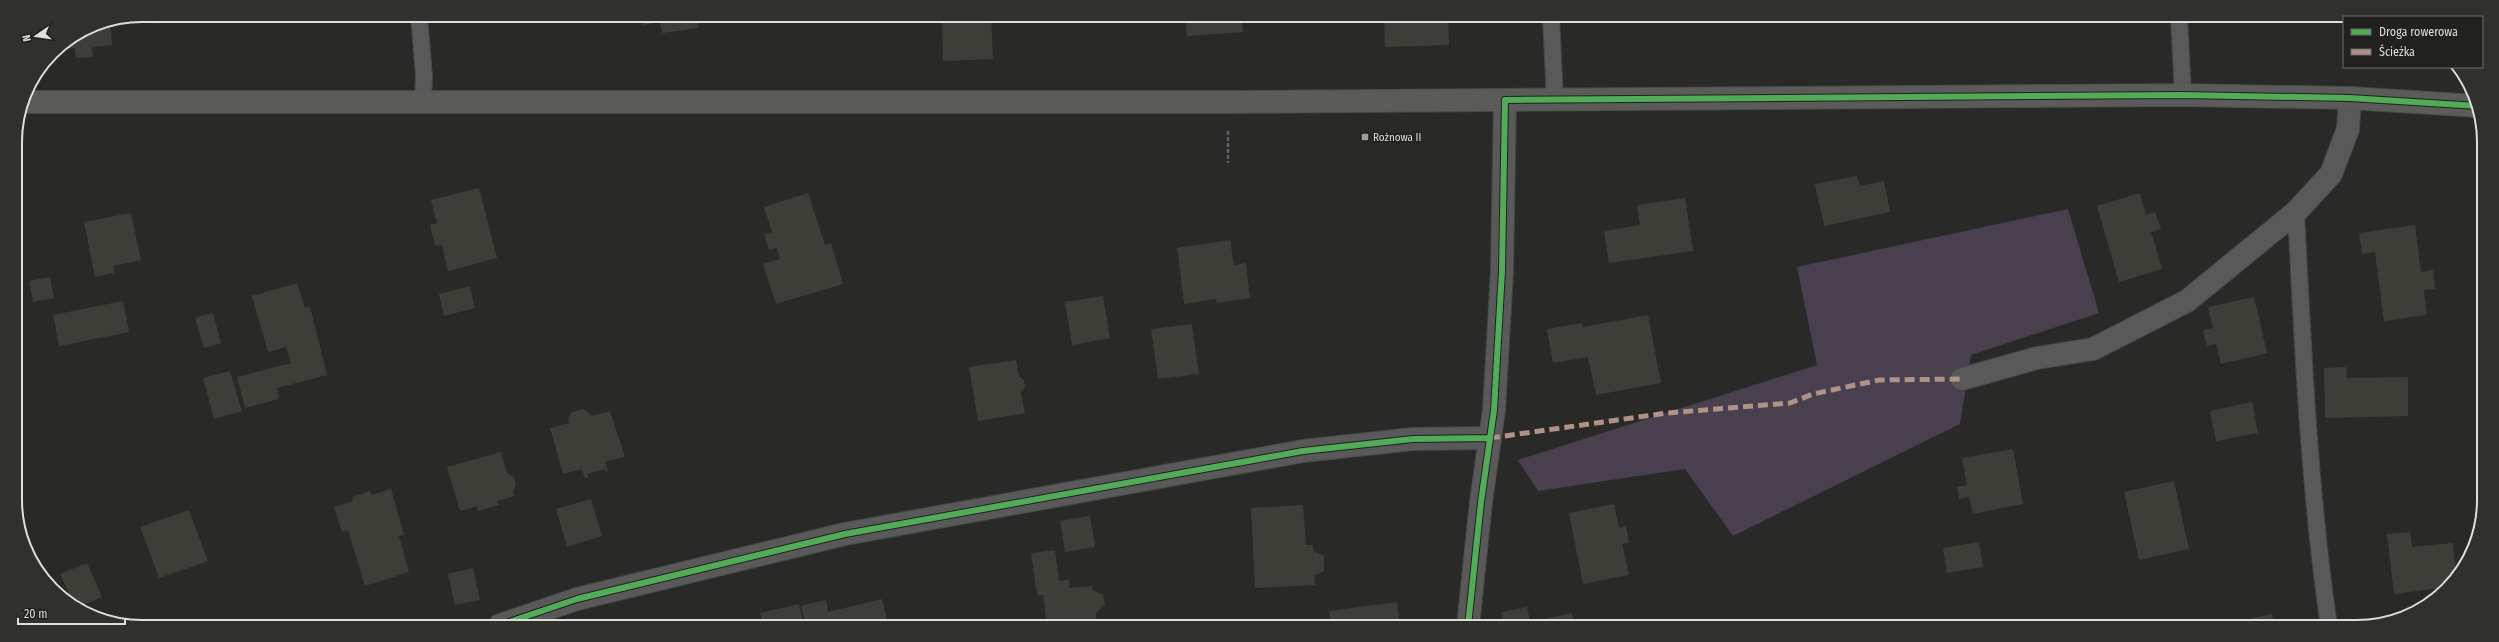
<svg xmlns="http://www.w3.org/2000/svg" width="2499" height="642" font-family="'Fira Sans Condensed',sans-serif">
  <rect width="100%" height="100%" fill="#292928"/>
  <path fill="#483f4f" d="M 2068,209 L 2099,313 L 1971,355 L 1960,424 L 1733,536 L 1685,469 L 1538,491 L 1518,460 L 1817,365 L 1797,267 Z"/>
  <path fill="#3e3e38" d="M 154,15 L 191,15 L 191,16 L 156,24 Z
    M 641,16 L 697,16 L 699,28 L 662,33 L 660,22 L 643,25 Z
    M 942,16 L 991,16 L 993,59 L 943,61 Z
    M 1016,16 L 1060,16 L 1060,19 L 1016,21 Z
    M 1185,16 L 1241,16 L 1243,32 L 1187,36 Z
    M 1384,16 L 1448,16 L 1449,45 L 1385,47 Z
    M 110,21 L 112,45 L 92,47 L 93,57 L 76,58 L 75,48 L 54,50 L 93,25 Z
    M 1857,176 L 1860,186 L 1884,181 L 1890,212 L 1824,226 L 1815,184 Z
    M 479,188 L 497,258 L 448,271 L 442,245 L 435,246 L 430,225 L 437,223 L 431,200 Z
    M 808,193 L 825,245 L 831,243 L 843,284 L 776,304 L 763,264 L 780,259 L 777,248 L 769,250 L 764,234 L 772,232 L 764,207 Z
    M 2140,193 L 2146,215 L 2155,212 L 2161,229 L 2151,232 L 2162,269 L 2119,282 L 2097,206 Z
    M 1685,198 L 1693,251 L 1609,263 L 1604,231 L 1640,225 L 1637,205 Z
    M 131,213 L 141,260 L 113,266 L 114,273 L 95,277 L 84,222 Z
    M 2415,225 L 2421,272 L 2433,270 L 2435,289 L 2424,290 L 2427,315 L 2384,321 L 2375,252 L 2362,254 L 2359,233 Z
    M 1230,240 L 1234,265 L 1246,263 L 1250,298 L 1217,303 L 1216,299 L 1184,304 L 1177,248 Z
    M 50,277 L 54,298 L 33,302 L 29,281 Z
    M 297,283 L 305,308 L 310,307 L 327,375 L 277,388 L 279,399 L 245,408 L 237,377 L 291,363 L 286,347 L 268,352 L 252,296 Z
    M 470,286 L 475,308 L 444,316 L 439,294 Z
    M 1103,296 L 1110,338 L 1072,345 L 1065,302 Z
    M 2254,297 L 2267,353 L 2221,364 L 2216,344 L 2207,346 L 2203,330 L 2213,328 L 2208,307 Z
    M 123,301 L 129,332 L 59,346 L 53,315 Z
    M 213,313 L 221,343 L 204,348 L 195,318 Z
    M 1648,315 L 1661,383 L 1596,395 L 1588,357 L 1553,363 L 1547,329 L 1582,323 L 1583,327 Z
    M 1192,324 L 1199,374 L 1158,379 L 1151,329 Z
    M 1016,360 L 1019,376 L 1024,380 L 1025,388 L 1021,393 L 1025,413 L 978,421 L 969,367 Z
    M 2346,367 L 2347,378 L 2408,377 L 2408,416 L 2325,418 L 2324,368 Z
    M 230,371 L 242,411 L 214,419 L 203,378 Z
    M 2252,402 L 2258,433 L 2216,441 L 2210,411 Z
    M 584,409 L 592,416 L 610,411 L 625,457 L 605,462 L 608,471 L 606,472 L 605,469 L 587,474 L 588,478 L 585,478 L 582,469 L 563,474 L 550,428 L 569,423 L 568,419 L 572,412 Z
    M 2013,449 L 2023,504 L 1973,514 L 1969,497 L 1959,499 L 1957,487 L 1967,485 L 1962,458 Z
    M 501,452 L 507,473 L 514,477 L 516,485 L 513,492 L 514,496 L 497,501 L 499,505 L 478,511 L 477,506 L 460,511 L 447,467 Z
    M 2174,481 L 2189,549 L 2139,560 L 2124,492 Z
    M 391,489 L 404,535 L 399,536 L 409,572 L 365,586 L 348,530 L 342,532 L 334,507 L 353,501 L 352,497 L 370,491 L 371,495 Z
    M 591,499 L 602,536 L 567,547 L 556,509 Z
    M 1614,504 L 1619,528 L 1626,526 L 1629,543 L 1622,544 L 1629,575 L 1583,584 L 1569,513 Z
    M 1303,505 L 1306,545 L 1313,545 L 1313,551 L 1324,556 L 1324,571 L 1314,576 L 1315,585 L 1255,588 L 1251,508 Z
    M 189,510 L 208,561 L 159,578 L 140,527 Z
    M 1090,516 L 1095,547 L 1065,552 L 1060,521 Z
    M 2410,532 L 2412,547 L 2453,543 L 2456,577 L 2448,587 L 2394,594 L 2387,534 Z
    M 1979,542 L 1983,567 L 1947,573 L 1943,548 Z
    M 1055,550 L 1059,581 L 1069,580 L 1069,588 L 1092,586 L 1092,590 L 1103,595 L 1105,605 L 1096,613 L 1097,625 L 1047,625 L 1043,595 L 1037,595 L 1031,553 Z
    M 87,563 L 102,597 L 76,608 L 60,574 Z
    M 473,568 L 480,600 L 455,605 L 448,574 Z
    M 882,599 L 887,620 L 880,622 L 881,625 L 806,625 L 801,606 L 826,600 L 828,612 Z
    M 1397,602 L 1400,626 L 1331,626 L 1329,611 Z
    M 799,604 L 804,625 L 763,625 L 760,613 Z
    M 1527,607 L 1530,622 L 1572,613 L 1574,626 L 1504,626 L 1501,612 Z
    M 2272,614 L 2274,627 L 2239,627 L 2238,621 Z"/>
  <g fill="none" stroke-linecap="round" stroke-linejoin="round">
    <defs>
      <path id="service" d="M 419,15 L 424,76 L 423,101
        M 1551,17 L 1555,100
        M 2179,17 L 2183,95
        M 2296,212 C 2303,350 2309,489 2329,627"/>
      <path id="minor" d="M 1962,379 L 2037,358 L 2093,349 L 2187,301 L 2296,212 L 2331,174 L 2348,129 L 2350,98
        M 500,625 L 577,599 L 845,534 L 1303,451 L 1413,439 L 1490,438
        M 1468,626 L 1481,502 L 1494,410 L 1502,271 L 1505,100"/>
      <path id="secondary" d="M 24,102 L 1226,102 L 2183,95 L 2350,98 L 2478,106"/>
    </defs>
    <use href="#service" stroke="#464645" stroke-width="18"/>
    <use href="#minor" stroke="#464645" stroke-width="24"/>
    <use href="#secondary" stroke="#464645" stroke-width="24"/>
    <path stroke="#626262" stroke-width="2.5" stroke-dasharray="4 2" stroke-linecap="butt" d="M 1228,131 L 1228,163"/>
    <use href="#service" stroke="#595959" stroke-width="16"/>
    <use href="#minor" stroke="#595959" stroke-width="22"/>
    <use href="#secondary" stroke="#5b5b5a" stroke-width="22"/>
    <path stroke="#af9288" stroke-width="5" stroke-dasharray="10 5" stroke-linecap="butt" d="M 1490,438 L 1667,413 L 1790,403 L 1813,394 L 1879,380 L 1962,379"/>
    <defs>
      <path id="cycleway" d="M 500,625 L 577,599 L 845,534 L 1303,451 L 1413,439 L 1490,438
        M 1468,626 L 1481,502 L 1494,410 L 1502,271 L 1505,100 L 2183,95 L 2350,98 L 2478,106"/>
    </defs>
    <use href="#cycleway" stroke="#21211d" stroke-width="8"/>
    <use href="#cycleway" stroke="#51ab58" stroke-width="6"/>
  </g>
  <rect fill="#9f9f9d" stroke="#21211d" stroke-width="1.5" x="1361" y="133" width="8" height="8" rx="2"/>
  <g text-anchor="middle" stroke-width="3" stroke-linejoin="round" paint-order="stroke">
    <g font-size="11" fill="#dededc" stroke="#21211d" text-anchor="start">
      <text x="1373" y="141">Rożnowa II</text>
    </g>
  </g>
  <path d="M0 0H2499V642H0ZM142 22H2357A120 120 0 0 1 2477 142V500A120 120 0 0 1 2357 620H142A120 120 0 0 1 22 500V142A120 120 0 0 1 142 22Z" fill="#30302c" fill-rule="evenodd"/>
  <path fill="none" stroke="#dededc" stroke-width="2" d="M142 22H2357A120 120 0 0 1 2477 142V500A120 120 0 0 1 2357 620H142A120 120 0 0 1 22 500V142A120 120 0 0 1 142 22Z"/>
  <rect x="2343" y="16" width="140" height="52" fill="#21211d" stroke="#6d6d69"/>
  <rect x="2351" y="29" width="20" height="6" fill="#51ab58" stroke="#6d6d69"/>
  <text x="2379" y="36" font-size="12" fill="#dededc">Droga rowerowa</text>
  <rect x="2351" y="49" width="20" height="6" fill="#af9288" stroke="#6d6d69"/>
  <text x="2379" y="56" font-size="12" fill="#dededc">Ścieżka</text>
  <g transform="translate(36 36) rotate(257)" stroke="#21211d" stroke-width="3" paint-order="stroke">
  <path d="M0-3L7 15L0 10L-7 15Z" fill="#dededc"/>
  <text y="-6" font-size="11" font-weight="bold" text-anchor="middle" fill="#dededc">N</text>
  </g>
  <path d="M18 618v6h107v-6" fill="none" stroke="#dededc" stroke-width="2"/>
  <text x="24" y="618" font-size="12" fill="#dededc" stroke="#21211d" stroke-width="3" paint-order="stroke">20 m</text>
</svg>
